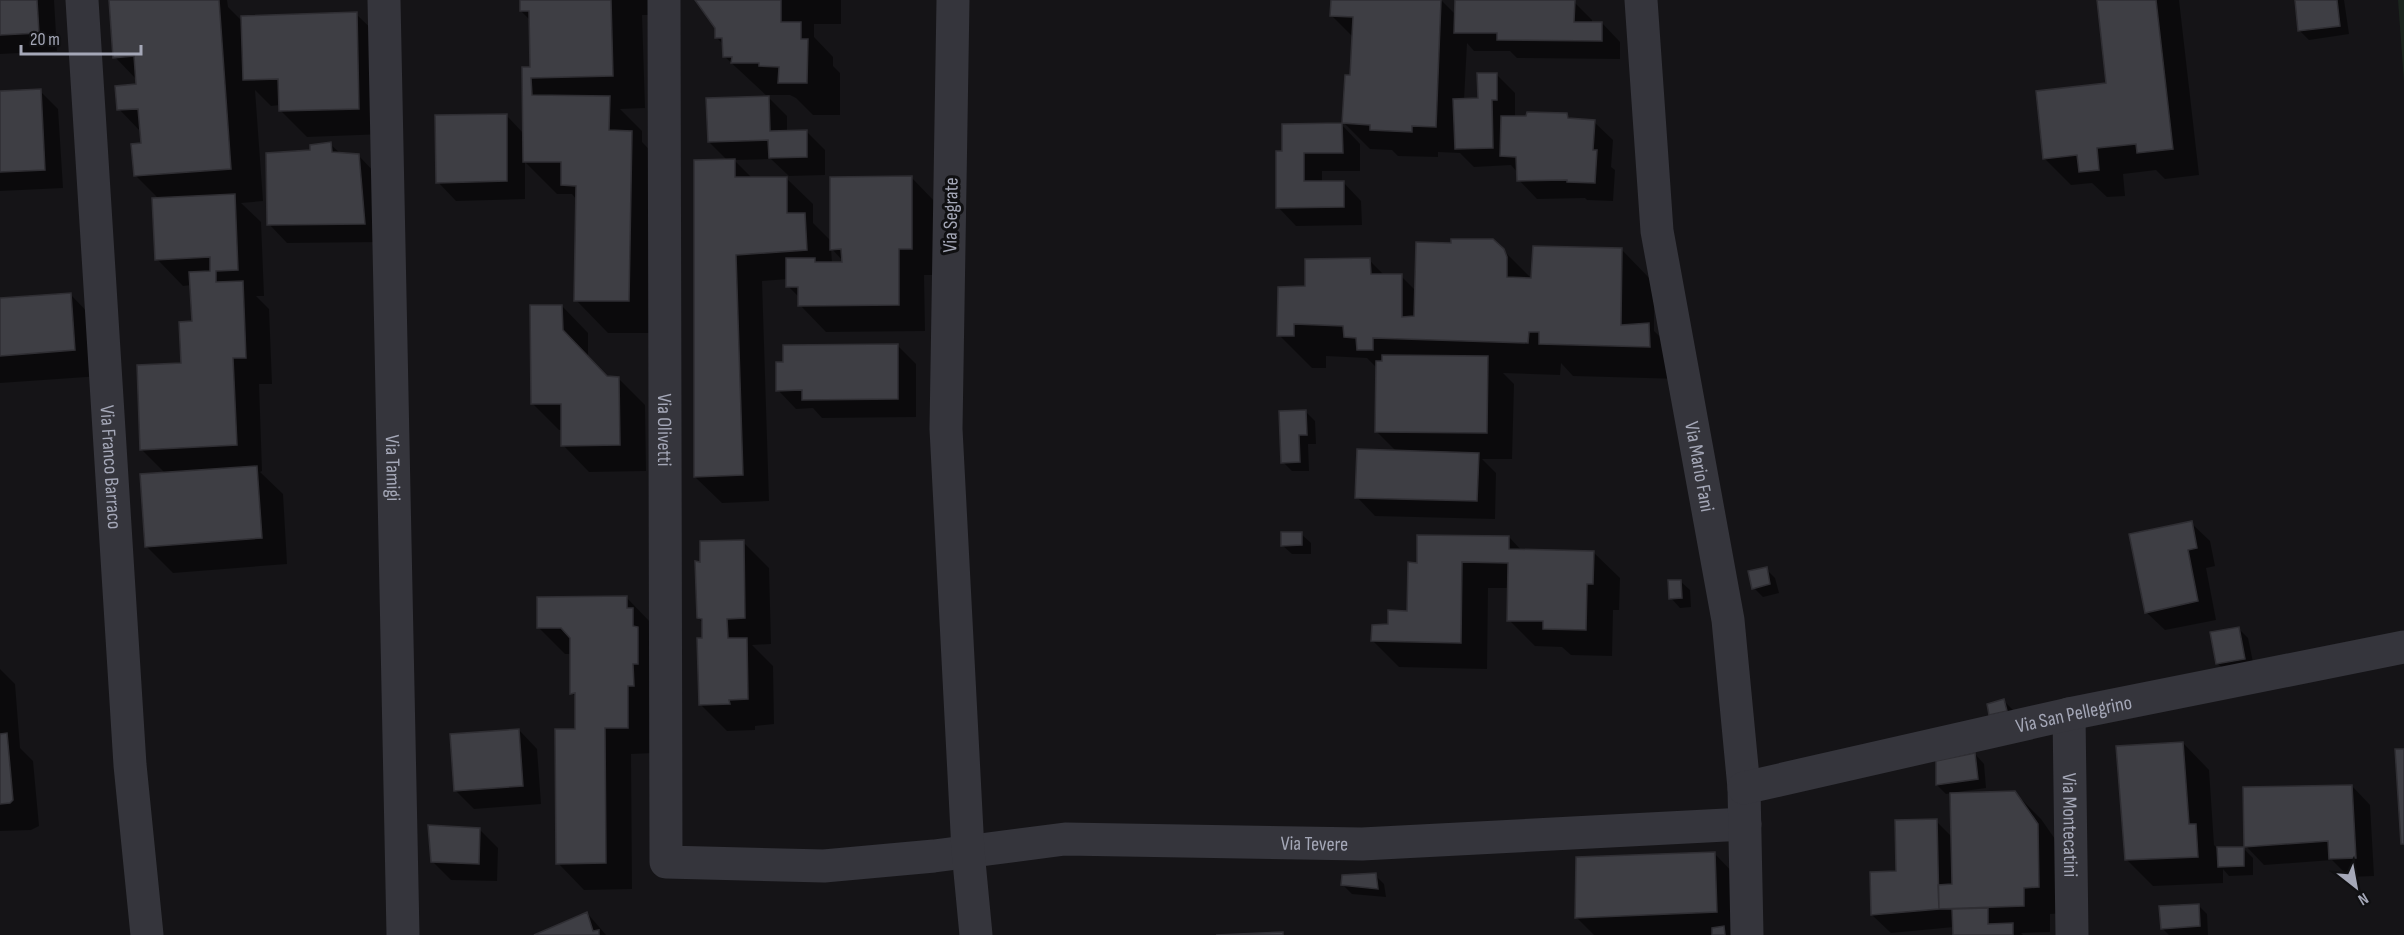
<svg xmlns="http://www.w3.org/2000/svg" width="2404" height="935" font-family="'Sofia Sans Condensed',sans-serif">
  <rect width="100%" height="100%" fill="#151417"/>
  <path fill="#1c251e" d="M 2398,0 L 2404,0 L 2404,82 Z"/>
  <path fill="#0007" fill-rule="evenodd" d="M 0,0 L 54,0 L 57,51 L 0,54 Z
    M 110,0 L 227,0 L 228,7 L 243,22 L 356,14 L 383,40 L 385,134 L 307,137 L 280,110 L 280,105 L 271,106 L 255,90 L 263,201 L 241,203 L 261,222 L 264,296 L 256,296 L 269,309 L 272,384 L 259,384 L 262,471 L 260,472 L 283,494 L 287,564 L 173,573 L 146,546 L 166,474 L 142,450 L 183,365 L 193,322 L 192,285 L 183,286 L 157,259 L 159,199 L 135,175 L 142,144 L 141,132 L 119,109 L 138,85 L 137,80 L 115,57 Z
    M 521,0 L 664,0 L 665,15 L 642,15 L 645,108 L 620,109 L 642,131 L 642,142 L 664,165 L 661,333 L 608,333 L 576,300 L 577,200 L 572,194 L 557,194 L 525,162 L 525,199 L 456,201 L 438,182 L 506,115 L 524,134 L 531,68 L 530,20 L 521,11 Z
    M 696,0 L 841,0 L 841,24 L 814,24 L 814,37 L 833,57 L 833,66 L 840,73 L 840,115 L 813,115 L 796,98 L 790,95 L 766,95 L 787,116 L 787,132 L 806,131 L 825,150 L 825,175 L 789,176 L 771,159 L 734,160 L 752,178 L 786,178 L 813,204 L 813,223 L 832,242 L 911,177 L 937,204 L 938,275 L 924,275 L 925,331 L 826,332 L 800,305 L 800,298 L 788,286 L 788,279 L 762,281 L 769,501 L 722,503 L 695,477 L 728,161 L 709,142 L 768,97 L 724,56 L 724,45 L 717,38 L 716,28 ZM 831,248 L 843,261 L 843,263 L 832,263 Z
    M 1332,0 L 1441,0 L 1456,15 L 1574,2 L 1592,20 L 1592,23 L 1602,23 L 1620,42 L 1620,59 L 1517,58 L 1510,51 L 1474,51 L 1467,43 L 1464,100 L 1479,100 L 1496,74 L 1515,93 L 1515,117 L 1566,114 L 1572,120 L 1594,122 L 1613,140 L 1611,167 L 1615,170 L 1613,201 L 1587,200 L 1585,198 L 1537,199 L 1519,180 L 1518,173 L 1511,165 L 1474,167 L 1460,153 L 1438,152 L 1438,157 L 1398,156 L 1392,150 L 1370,149 L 1344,123 L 1351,77 L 1353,37 L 1331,15 Z
    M 2099,0 L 2179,0 L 2199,175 L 2165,179 L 2156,170 L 2123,174 L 2125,196 L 2107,197 L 2092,183 L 2071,185 L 2045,159 L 2108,85 Z
    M 2296,0 L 2344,0 L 2349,34 L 2309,40 L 2300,31 Z
    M 40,91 L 58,109 L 63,188 L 0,191 L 0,93 Z
    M 1342,125 L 1360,144 L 1360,171 L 1322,171 L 1322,183 L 1343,182 L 1361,201 L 1362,225 L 1296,226 L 1278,207 L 1283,153 Z
    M 330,144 L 341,154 L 359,156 L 377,175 L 382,242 L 287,243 L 269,224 L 312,152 Z
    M 1503,250 L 1533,280 L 1622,250 L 1654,283 L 1654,331 L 1681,357 L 1682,379 L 1573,376 L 1561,363 L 1560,375 L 1503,373 L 1514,384 L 1512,459 L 1482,459 L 1496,473 L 1495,519 L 1375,516 L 1357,497 L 1397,452 L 1376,431 L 1377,368 L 1367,358 L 1326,356 L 1326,368 L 1312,368 L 1279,335 L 1306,287 L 1369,260 L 1385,276 L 1401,276 L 1416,291 Z
    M 70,294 L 96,321 L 101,376 L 0,383 L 0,300 Z
    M 562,306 L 588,333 L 588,358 L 607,378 L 618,378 L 645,405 L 646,471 L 589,472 L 563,445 L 563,430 L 559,430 L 533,404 Z
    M 897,345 L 916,364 L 916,417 L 822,418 L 813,408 L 796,409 L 778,390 Z
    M 1306,412 L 1315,421 L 1316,444 L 1308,444 L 1309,471 L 1292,471 L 1283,462 Z
    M 2191,523 L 2210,541 L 2215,566 L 2206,568 L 2216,620 L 2165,630 L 2146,612 Z
    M 1301,534 L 1311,543 L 1311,554 L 1292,554 L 1282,545 Z
    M 1509,537 L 1522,551 L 1593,552 L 1620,578 L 1619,610 L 1613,610 L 1612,656 L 1571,655 L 1562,647 L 1535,646 L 1509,620 L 1509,588 L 1488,588 L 1487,669 L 1399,667 L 1373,641 L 1408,612 L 1418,564 Z
    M 743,542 L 769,568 L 771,644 L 752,645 L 773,666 L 774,724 L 755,726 L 755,730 L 727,731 L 701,705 L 704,640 L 703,623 L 698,618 L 702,563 Z
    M 1766,569 L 1775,578 L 1779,593 L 1763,597 L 1754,588 Z
    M 1680,581 L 1690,590 L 1691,607 L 1680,608 L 1671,598 Z
    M 626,597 L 652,624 L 654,753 L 631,754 L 632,889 L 584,890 L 558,863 L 577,730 L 577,698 L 572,693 L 571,654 L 565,654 L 539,628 Z
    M 2239,629 L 2248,638 L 2254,667 L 2227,672 L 2217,663 Z
    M 0,669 L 15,684 L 20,748 L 33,761 L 39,826 L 31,830 L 0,831 Z
    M 2004,701 L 2013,710 L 2000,723 L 1991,714 Z
    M 519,730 L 537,749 L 541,804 L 474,809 L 455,790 Z
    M 2183,743 L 2209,770 L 2214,845 L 2218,849 L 2243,848 L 2253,858 L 2253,875 L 2229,876 L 2223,869 L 2223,883 L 2153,886 L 2127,860 Z
    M 1975,754 L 1984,764 L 1986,788 L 1957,792 L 1957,794 L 2014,792 L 2041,819 L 2064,852 L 2065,913 L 2050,914 L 2050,932 L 2021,933 L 2023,935 L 1954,935 L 1954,927 L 1891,933 L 1872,915 L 1897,872 L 1936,821 L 1952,837 L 1952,793 L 1946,794 L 1937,785 Z
    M 2352,786 L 2370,805 L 2374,876 L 2349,877 L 2332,860 L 2264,865 L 2246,846 Z
    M 479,829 L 498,848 L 497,881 L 451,880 L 432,861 Z
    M 1714,853 L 1740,880 L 1742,935 L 1594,935 L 1577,918 Z
    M 1375,875 L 1384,884 L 1386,897 L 1352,894 L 1343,885 Z
    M 2198,905 L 2207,914 L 2208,935 L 2169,935 L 2163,929 Z
    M 587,913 L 606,935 L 538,935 Z"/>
  <path fill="#3e3e44" stroke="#2f2e33" stroke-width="1.5" d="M 0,0 L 37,0 L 39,33 L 0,35 Z
    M 109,0 L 219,0 L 231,169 L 134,176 L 131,144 L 141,143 L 138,109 L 117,110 L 115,86 L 136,84 L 134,56 L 113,58 Z
    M 520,0 L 611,0 L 613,76 L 531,78 L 532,95 L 610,96 L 609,130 L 632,131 L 629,301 L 574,301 L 576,186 L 561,185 L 561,162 L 523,162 L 522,67 L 530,67 L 529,11 L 520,11 Z
    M 781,0 L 781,22 L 801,22 L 801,39 L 808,39 L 807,83 L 778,83 L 779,67 L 759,66 L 759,63 L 731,63 L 732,57 L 723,57 L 722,38 L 715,38 L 715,28 L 695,0 Z
    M 1331,0 L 1441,0 L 1436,127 L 1412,126 L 1412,132 L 1370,130 L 1370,125 L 1342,123 L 1345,75 L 1350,75 L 1353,17 L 1330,16 Z
    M 1455,0 L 1575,0 L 1574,22 L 1602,22 L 1602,41 L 1497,40 L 1497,33 L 1454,33 Z
    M 2097,0 L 2156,0 L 2173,149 L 2137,153 L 2136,144 L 2097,148 L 2099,170 L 2079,172 L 2077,155 L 2043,159 L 2036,91 L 2106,83 Z
    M 2295,0 L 2337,0 L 2340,26 L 2298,31 Z
    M 357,12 L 359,109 L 279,111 L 278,79 L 243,80 L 241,16 Z
    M 1477,73 L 1497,73 L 1497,100 L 1492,100 L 1493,148 L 1455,149 L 1453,99 L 1478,98 Z
    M 41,89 L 45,170 L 0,172 L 0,91 Z
    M 769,96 L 770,131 L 807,130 L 807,157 L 769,158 L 768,140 L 708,142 L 706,98 Z
    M 1527,112 L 1567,113 L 1568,118 L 1595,120 L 1593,150 L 1597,150 L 1595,183 L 1567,182 L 1567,180 L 1517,181 L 1516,157 L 1500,156 L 1501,116 L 1526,116 Z
    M 507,114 L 507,181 L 436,183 L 435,115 Z
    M 1342,123 L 1343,153 L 1304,153 L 1304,181 L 1344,181 L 1344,207 L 1276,208 L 1276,151 L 1282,151 L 1282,124 Z
    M 331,142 L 332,152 L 359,154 L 365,224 L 267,225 L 266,153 L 310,150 L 310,145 Z
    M 735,159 L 735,177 L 787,177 L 787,213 L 805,213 L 807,250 L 736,255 L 743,475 L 694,477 L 694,160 Z
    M 912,176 L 912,249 L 899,249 L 899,305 L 798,306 L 798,287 L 786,287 L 786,258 L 815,258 L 815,262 L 842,262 L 841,249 L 830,250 L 830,177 Z
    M 235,194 L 238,270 L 216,271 L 216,282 L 243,281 L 246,358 L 233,358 L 237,445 L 140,450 L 137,365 L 181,363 L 179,322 L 192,321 L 189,272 L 210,271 L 210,257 L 155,260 L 152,198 Z
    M 1451,239 L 1493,239 L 1504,249 L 1507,257 L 1507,277 L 1531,278 L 1533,246 L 1622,248 L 1621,325 L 1649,323 L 1650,347 L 1539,344 L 1539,332 L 1529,332 L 1528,343 L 1373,338 L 1373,350 L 1357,350 L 1356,338 L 1344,337 L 1343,326 L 1294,324 L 1294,336 L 1277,336 L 1278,287 L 1305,286 L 1305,259 L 1370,258 L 1371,274 L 1402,274 L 1402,317 L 1414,316 L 1416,242 L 1451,243 Z
    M 71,293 L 75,350 L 0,356 L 0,298 Z
    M 530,305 L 562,305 L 563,330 L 607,376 L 619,377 L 620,445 L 561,446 L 561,404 L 531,404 Z
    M 898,344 L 898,399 L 802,400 L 802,390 L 776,391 L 776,362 L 783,362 L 783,345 Z
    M 1382,355 L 1488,356 L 1487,433 L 1375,432 L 1376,361 L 1382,361 Z
    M 1306,410 L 1307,435 L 1299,435 L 1300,462 L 1281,463 L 1279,411 Z
    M 1357,449 L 1479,453 L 1477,501 L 1355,498 Z
    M 257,466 L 262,538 L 145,547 L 140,474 Z
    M 2192,521 L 2197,548 L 2188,550 L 2198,601 L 2145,613 L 2129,534 Z
    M 1281,532 L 1302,532 L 1302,545 L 1281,546 Z
    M 1417,535 L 1509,536 L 1509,549 L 1594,551 L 1593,584 L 1587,584 L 1586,630 L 1543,629 L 1543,621 L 1507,621 L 1508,563 L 1462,562 L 1461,643 L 1371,641 L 1372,625 L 1388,624 L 1388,610 L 1407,611 L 1408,562 L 1417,563 Z
    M 744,540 L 745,618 L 727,619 L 728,638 L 747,638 L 748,699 L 729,700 L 730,704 L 699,705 L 697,638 L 702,638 L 702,619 L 697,618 L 695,561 L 700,562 L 700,541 Z
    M 1767,567 L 1770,584 L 1752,589 L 1748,571 Z
    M 1668,580 L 1681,580 L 1682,598 L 1669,599 Z
    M 627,596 L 627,608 L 633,608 L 633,626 L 638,627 L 638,664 L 633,664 L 634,686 L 628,686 L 628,728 L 605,728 L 606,863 L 556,864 L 555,729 L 575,729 L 575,693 L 570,694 L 570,638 L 561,628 L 537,628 L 537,597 Z
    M 2239,627 L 2245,659 L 2216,664 L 2210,632 Z
    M 2004,699 L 2007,711 L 1989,715 L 1987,704 Z
    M 519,729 L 523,786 L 454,791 L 450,734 Z
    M 7,733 L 13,800 L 10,803 L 0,804 L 0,734 Z
    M 2183,742 L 2189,824 L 2196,824 L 2198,857 L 2125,860 L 2116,746 Z
    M 2395,749 L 2404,749 L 2404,844 L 2401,844 Z
    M 1975,753 L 1978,779 L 1936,785 L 1936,761 Z
    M 2352,785 L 2356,858 L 2329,859 L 2328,841 L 2244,847 L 2243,787 Z
    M 2015,791 L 2038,824 L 2039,887 L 2024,888 L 2024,906 L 1939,909 L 1938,885 L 1952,884 L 1950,793 Z
    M 1937,819 L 1939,909 L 1871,915 L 1870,872 L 1896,871 L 1895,820 Z
    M 428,825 L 480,828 L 479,864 L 431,862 Z
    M 2217,847 L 2244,847 L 2244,866 L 2218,867 Z
    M 1715,852 L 1717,912 L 1575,918 L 1576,857 Z
    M 1376,873 L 1378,889 L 1341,885 L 1342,875 Z
    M 2199,904 L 2200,926 L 2161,929 L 2159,906 Z
    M 1988,908 L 1988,924 L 2013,923 L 2013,935 L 1953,935 L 1952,909 Z
    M 587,912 L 593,931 L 599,930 L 599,935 L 534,935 Z
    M 1724,926 L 1725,935 L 1712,935 L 1712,928 Z
    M 1283,932 L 1283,935 L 1216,935 Z"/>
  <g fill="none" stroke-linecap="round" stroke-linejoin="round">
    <g stroke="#35353c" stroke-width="33">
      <path id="s1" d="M 82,0 L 130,765 L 147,935"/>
      <path id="s2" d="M 384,0 L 403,935"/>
      <path id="s3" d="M 664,0 L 666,862 L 824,866 L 934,856 L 1065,839 L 1362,844 L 1745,824"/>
      <path d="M 953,0 L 946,429 L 968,851 L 976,935"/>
      <path id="s4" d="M 1641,0 L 1657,231 L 1728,620 L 1744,788 L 1747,935"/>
      <path id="s5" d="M 2069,714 L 2072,935"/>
      <path id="s6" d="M 1744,788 L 2069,714 L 2404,647"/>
    </g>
  </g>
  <g text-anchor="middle" stroke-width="6" stroke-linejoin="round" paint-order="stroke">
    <g font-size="20" fill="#a5a8b8" stroke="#101012">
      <text transform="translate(950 215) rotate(-89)" y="7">Via Segrate</text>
      <text dy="7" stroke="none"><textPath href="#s3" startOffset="430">Via Olivetti</textPath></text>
      <text dy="7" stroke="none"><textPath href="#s2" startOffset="468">Via Tamigi</textPath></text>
      <text dy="7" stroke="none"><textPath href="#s4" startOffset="471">Via Mario Fani</textPath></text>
      <text dy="7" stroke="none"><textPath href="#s1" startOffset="468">Via Franco Barraco</textPath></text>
      <text dy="7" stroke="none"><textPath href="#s6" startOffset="338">Via San Pellegrino</textPath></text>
      <text dy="7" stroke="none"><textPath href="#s5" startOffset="111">Via Montecatini</textPath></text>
      <text dy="7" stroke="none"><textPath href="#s3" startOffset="1512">Via Tevere</textPath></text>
    </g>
  </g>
  <g transform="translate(2356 887) rotate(149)" stroke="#101012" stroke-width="4.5" paint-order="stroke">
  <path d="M0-4.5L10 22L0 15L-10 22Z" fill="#a5a8b8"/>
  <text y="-9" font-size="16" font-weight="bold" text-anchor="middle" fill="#a5a8b8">N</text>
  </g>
  <path d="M21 45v9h120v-9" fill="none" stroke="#a5a8b8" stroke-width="3"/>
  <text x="30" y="45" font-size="18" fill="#a5a8b8" stroke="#101012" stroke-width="4.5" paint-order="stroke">20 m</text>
</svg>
